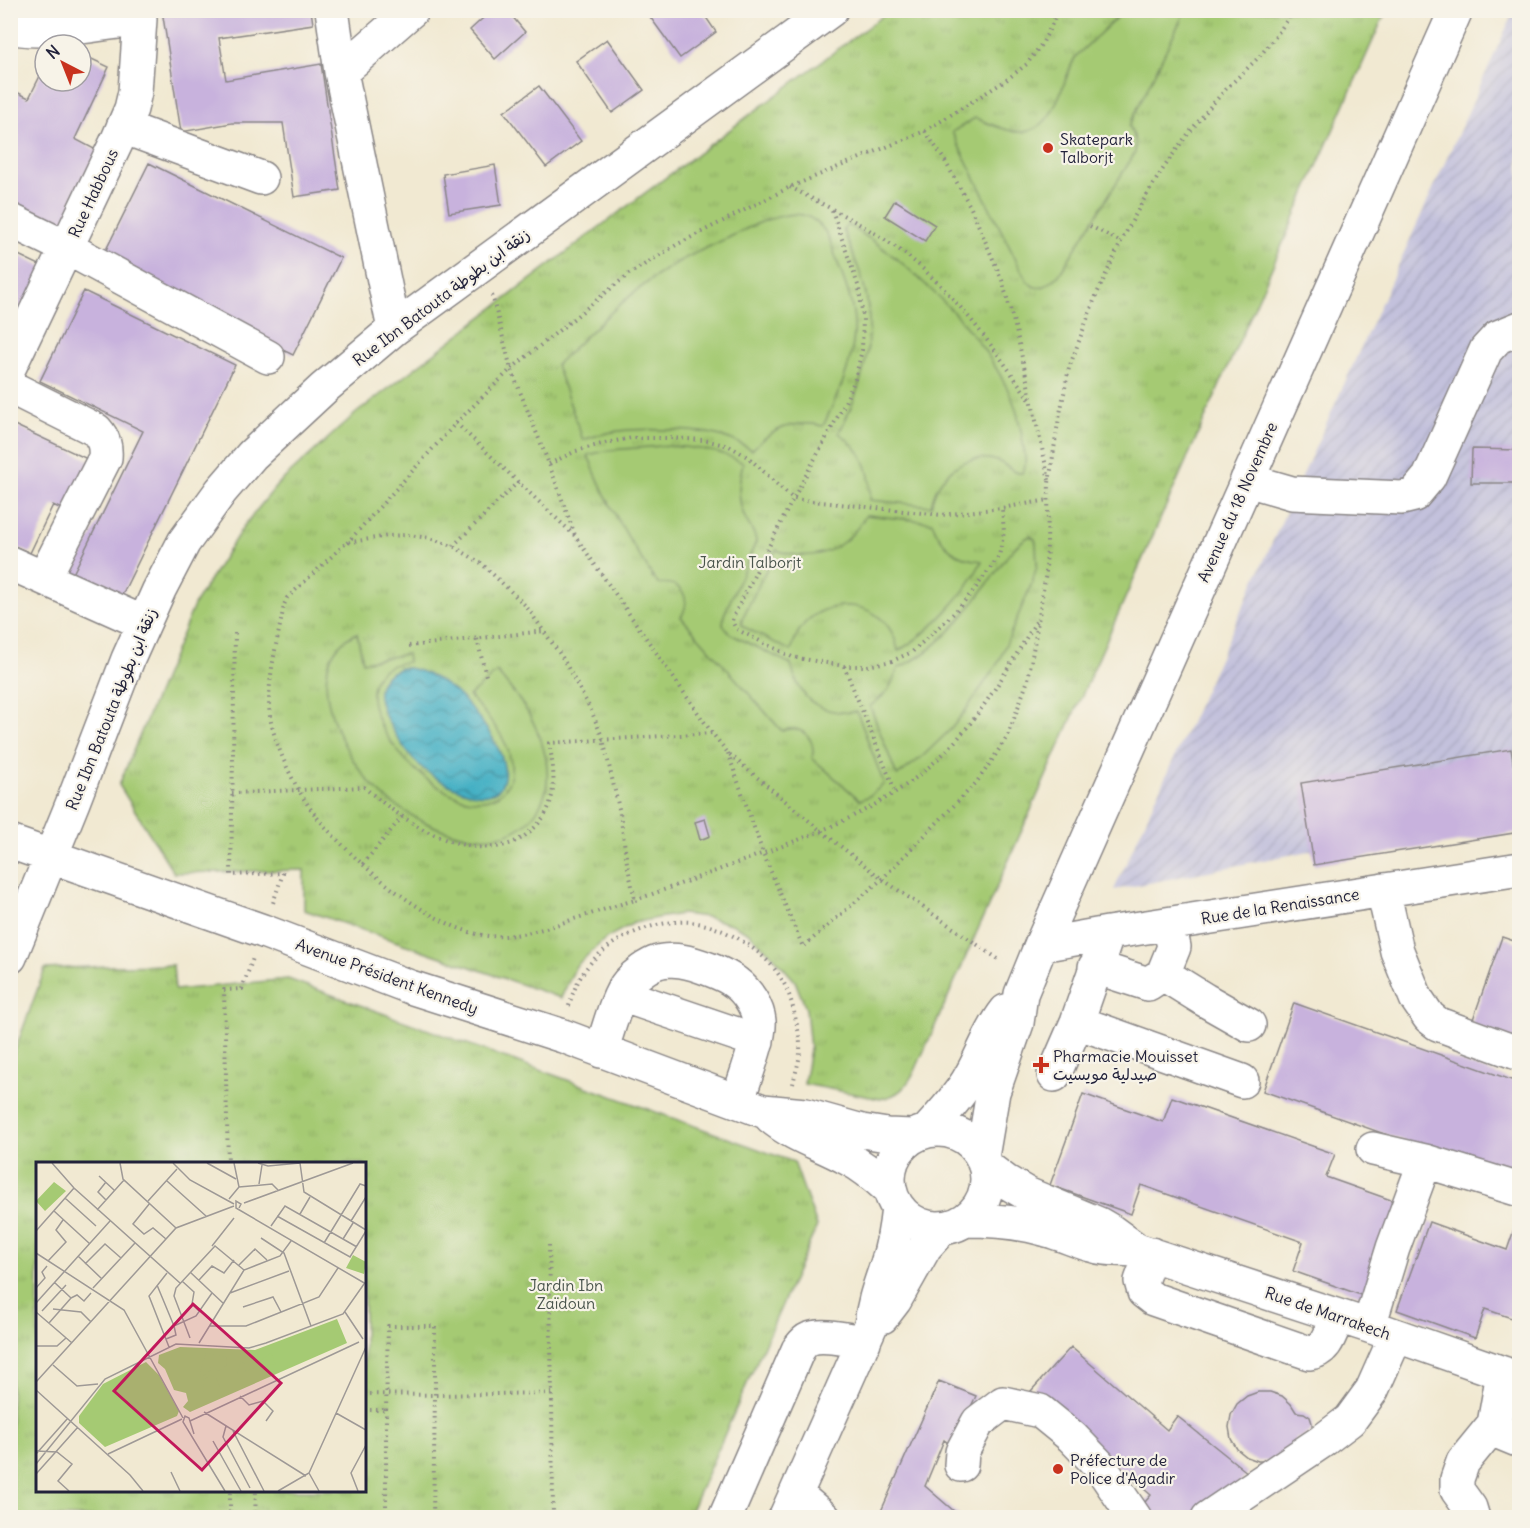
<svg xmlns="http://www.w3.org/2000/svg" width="1530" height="1528" font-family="Delius,'Playpen Sans Arabic',sans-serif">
  <defs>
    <pattern id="industrial-furrows" width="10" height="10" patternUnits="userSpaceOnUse" patternTransform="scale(1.5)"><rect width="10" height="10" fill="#c3c1dc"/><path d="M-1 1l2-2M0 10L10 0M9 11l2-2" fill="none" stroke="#a7a6be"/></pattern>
    <pattern id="grass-tufts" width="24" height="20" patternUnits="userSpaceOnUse" patternTransform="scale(1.5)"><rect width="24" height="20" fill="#a5ca73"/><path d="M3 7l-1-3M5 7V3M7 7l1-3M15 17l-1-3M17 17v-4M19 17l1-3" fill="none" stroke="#8ead64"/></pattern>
    <pattern id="water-waves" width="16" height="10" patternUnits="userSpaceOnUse" patternTransform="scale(1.5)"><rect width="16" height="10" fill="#45b0c4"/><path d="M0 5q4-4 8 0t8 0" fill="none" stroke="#398fa0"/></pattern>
  </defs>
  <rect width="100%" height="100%" fill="#f7f3e8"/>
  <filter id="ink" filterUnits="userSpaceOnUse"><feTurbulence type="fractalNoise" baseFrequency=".0167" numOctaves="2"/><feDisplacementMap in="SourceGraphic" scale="12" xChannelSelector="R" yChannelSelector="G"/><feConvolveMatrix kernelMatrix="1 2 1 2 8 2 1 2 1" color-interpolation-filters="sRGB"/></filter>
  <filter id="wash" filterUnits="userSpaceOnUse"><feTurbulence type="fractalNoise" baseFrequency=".008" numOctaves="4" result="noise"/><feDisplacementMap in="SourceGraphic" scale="24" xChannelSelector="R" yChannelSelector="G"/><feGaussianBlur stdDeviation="1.35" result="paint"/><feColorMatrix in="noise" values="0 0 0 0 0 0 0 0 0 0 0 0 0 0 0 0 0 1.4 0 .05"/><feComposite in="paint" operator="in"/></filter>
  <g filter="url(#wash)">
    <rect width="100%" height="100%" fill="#f1e9d2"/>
    <path fill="url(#industrial-furrows)" d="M 1514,11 L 1519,11 L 1519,809 L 1114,890 Z"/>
    <path fill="url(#grass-tufts)" stroke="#647657" stroke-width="1.5" fill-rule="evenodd" d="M 889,11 L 1386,11 L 915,1071 C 906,1087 899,1096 880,1099 L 804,1084 L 810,1049 L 806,1009 L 795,981 L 775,958 L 749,933 L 734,925 L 706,917 L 682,914 L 657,918 L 634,923 L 606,938 L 576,966 L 561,998 L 304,910 L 304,870 L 174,873 L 119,785 L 195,603 L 243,527 L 278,484 L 355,414 L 586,237 Z
      M 173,965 L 175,990 L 288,979 L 794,1162 L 817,1226 L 688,1517 L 11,1517 L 11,1061 L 45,969 L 109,966 ZM 38,1164 L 364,1164 L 364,1490 L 38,1490 Z"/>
    <path fill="#a5ca73" stroke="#647657" stroke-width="1.5" d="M 1124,11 L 1185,11 L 1129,126 C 1135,136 1136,142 1135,153 L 1059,275 C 1044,290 1034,294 1023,274 L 952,132 L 975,118 C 988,123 1007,132 1020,132 C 1057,132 1061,81 1076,56 Z
      M 796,214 C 808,215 819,222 826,233 C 831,240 833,250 836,258 C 845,283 856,308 854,334 C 852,366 837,397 823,426 C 795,419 771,429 752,450 C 724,433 702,431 671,430 C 637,429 616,428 583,440 L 556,365 C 594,328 632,289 678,262 C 694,253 711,246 728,238 C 749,227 772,215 796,214 Z
      M 847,225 C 867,235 886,250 903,264 C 944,300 984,340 1008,390 C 1017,407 1020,424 1023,443 C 1024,452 1028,465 1022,473 C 1012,474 1007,464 997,461 C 964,451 937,475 931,506 L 870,500 C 872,470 864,451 839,433 C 862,387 878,337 864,286 C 859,266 850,248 843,229 Z
      M 662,446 C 691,447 718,449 743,463 C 738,483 737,501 746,520 C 750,528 756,533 756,542 L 724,615 L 723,625 L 730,634 L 791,664 C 799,701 820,715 857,712 L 884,784 L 869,796 L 860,800 L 812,758 C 817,739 801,723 782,731 L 681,617 C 693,598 680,580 658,584 C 630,543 605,501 588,455 L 610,450 Z
      M 866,515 L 932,522 C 940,545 957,559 982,561 C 966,594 930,633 898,651 C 897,646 896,641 894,637 C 879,601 831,596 805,623 C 797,631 794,641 791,651 L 744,627 L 742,625 L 742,619 L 776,550 C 815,564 846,550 866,515 Z
      M 1030,536 L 1035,539 L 1036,543 L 1037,566 L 1032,583 L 998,663 L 968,707 L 951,729 L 923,756 L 897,776 L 870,706 C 887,694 891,688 898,668 C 937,652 965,615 989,582 C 1001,566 1012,545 1030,536 Z
      M 357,633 L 363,662 L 407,654 L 408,662 C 313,671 429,820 492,798 C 501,795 507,788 510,779 C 518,747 489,718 469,696 L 497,672 C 521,701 538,721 546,759 C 548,772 548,787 543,799 C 513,870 415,828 376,789 C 342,756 294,661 357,633 Z"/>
    <path fill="url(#water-waves)" stroke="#346980" stroke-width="1.5" d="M 401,668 C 419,667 440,680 454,691 C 473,707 515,758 502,784 C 500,790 494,793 488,794 C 468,798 432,778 418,764 C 405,751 372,705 380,685 C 383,676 393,671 401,668 Z"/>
    <g id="blocks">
      <path fill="#c8b2dd" d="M 162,10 L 311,10 L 313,24 L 219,38 L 226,80 L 321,64 L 340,190 L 294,197 L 283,123 L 232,123 L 181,132 Z
        M 492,10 L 507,10 L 525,32 L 495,59 L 470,30 Z
        M 645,10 L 701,10 L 716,32 L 680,58 Z
        M 607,39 L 644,90 L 612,113 L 576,61 Z
        M 81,54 L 109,67 L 75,139 L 100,152 L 59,236 L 10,213 L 10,89 L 29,98 L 45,66 L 45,81 L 81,81 Z
        M 539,86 L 581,141 L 546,167 L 504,112 Z
        M 149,163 L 341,258 L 293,355 L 101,260 Z
        M 495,165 L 501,205 L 449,213 L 443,174 Z
        M 895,200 L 935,225 L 925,241 L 885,216 Z
        M 10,251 L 46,268 L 10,343 Z
        M 84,291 L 235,365 L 118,603 L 70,580 L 143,431 L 40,381 Z
        M 10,423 L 94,462 L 70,513 L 53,505 L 30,553 L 10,544 Z
        M 1472,449 L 1520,450 L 1520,483 L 1471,483 Z
        M 1511,749 L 1520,803 L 1520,832 L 1314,865 L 1301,783 Z
        M 705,819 L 710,836 L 700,840 L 695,822 Z
        M 1502,937 L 1520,943 L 1520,1042 L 1471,1025 Z
        M 1294,1003 L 1520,1083 L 1520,1182 L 1263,1091 Z
        M 1083,1094 L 1163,1122 L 1172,1097 L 1335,1154 L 1326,1177 L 1405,1205 L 1372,1299 L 1293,1271 L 1303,1242 L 1141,1185 L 1131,1214 L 1050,1185 Z
        M 1518,1218 L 1520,1219 L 1520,1321 L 1485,1309 L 1475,1338 L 1397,1310 L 1429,1222 L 1507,1250 Z
        M 1071,1347 L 1167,1430 L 1177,1416 L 1248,1473 L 1232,1492 L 1191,1518 L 1145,1518 L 1139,1509 L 1151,1495 L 1031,1391 Z
        M 939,1381 L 976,1396 L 952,1446 L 944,1440 L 925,1486 L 962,1518 L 878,1518 Z
        M 1258,1392 L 1270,1392 L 1282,1396 L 1291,1404 L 1296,1412 L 1304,1413 L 1310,1417 L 1312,1423 L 1312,1430 L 1302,1438 L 1297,1438 L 1291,1448 L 1270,1461 L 1258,1461 L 1247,1457 L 1237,1449 L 1231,1439 L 1229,1427 L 1231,1415 L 1237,1404 L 1247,1396 Z"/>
    </g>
  </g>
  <g filter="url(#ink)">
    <use href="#blocks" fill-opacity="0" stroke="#8a8686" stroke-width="1.5"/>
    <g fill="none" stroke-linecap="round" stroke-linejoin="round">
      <defs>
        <path id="minor" d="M 332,10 L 341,72 L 394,329
          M 10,26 C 33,37 112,22 140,19
          M 341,72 L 412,10
          M 123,127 L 261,178
          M 10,220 L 67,248 L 268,357
          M 10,366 L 118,139 L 131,109 L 135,92 L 140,19 L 138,10
          M 10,387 L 96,430 C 104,439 106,446 105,458 L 44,578
          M 1247,480 L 1292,493 L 1402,498 L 1414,495 L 1429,477 L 1486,350 L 1498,337 L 1520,328
          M 10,563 L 144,623
          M 10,842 L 263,931 L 410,987 L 563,1036 L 763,1111 L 805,1115 L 862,1131 L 887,1135 L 912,1136
          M 1383,890 L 1397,951 L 1416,998 L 1429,1017 L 1438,1024 L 1520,1054
          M 1041,945 L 1108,933 L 1520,869
          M 10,957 L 73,802 L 128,659 L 159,590 L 184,542 L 221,491 L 252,455 L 324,388 L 394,329 L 831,10
          M 1095,967 L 1148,984 L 1163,974 L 1174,947 L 1169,924
          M 1163,974 L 1205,1000 L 1249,1025
          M 621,995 L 757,1041
          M 1077,1022 L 1242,1081
          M 601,1051 C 608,1032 616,997 628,983 C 635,975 648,965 658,962 C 664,960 675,960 681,961 C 694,963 726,974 736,983 C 747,991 758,1008 759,1021 C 761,1039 743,1081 738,1101
          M 1054,1075 L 1077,1022 L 1108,933
          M 771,1117 C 795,1137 820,1143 847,1158 C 863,1166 876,1177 889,1189
          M889 1179a49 49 0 1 1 98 0a49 49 0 1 1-98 0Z
          M 927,1131 C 942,1114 959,1097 970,1077 C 983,1055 990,1031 1006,1011
          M 1373,1149 L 1425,1161 L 1520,1190
          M 982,1157 L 993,1092 L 1017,1023 L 1021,994 L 1041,945 L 1456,10
          M 985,1166 L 1005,1181 L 1027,1194 L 1099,1224 L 1111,1231 L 1133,1247
          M 965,1220 C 993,1220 1020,1222 1047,1230 C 1062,1234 1076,1241 1091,1245 C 1105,1250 1121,1249 1137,1250 L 1369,1326 L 1520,1379
          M 1151,1254 L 1141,1281 L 1144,1292 L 1153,1299 L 1309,1353 C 1328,1351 1331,1331 1338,1316
          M 882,1317 L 895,1300 L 925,1247 L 942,1228
          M 1369,1326 L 1393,1248 L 1425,1161
          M 1503,1373 L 1494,1424 L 1503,1434 L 1520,1441
          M 961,1465 L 962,1452 L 978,1422 L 1003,1403 L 1040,1411 L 1072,1437 L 1100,1466 L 1135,1518
          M 796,1494 L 824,1518
          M 725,1518 L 798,1350 C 801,1346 804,1341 809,1339 C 822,1333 849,1340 864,1342
          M 785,1518 L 871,1325 C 873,1303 880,1285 887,1264 C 893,1246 896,1227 898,1208
          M 1208,1518 L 1321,1442 L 1350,1420 L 1372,1390 L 1396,1336
          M 1473,1518 L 1470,1508 L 1457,1490 L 1457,1479 L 1463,1462 L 1494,1424"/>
      </defs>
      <use href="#minor" stroke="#8a8686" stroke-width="36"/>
      <path stroke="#8a8686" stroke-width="4" stroke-dasharray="1.5 4.5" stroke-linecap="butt" d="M 925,131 L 945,161 L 971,208 L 1002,280 L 1016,330 L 1049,480
        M 790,187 C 833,210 878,231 915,262 C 962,302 997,352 1031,402
        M 832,210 L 859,288 L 863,318 L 862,350 L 855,379 L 843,407 L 793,499 L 733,617 L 732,621 L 736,629 L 792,657 L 844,666 L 867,666 L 892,661 L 912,652 L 954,613 L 975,589 L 999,556 L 1004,532 L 1002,508
        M 1090,226 L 1121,242
        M 492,295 L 511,369 L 549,464 L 575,535
        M 456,423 L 575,536 L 712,733 L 728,753 L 820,830 L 882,879 L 1001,961
        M 549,464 L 576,451 L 605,443 L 632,438 L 669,438 L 704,440 L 729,446 L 748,457 L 793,499 L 941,515 L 1002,508 L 1049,500
        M 408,535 L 429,538 L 453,546 L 481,563 L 526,606 L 562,657 L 591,710 L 603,739 L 620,813 L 627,863 L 635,900 C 614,906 594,913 574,919 C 547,928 518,938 489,936 C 431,930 352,860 316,816 C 297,792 278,753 271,722 C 264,689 278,639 284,605 L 287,598 L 346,543 L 388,536 Z
        M 347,543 L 456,423 L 511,369 L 629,274 L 678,244 L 790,187 L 925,131 L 1005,81 L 1027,64 L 1043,42 L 1059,10
        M 453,546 L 518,482
        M 235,633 L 231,875 L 283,873 L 273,903
        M 477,639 L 486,676
        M 409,646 L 545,631
        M 844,666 L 896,793
        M 728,753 L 763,853 L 803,947 L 882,879 L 976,783 L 991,762 L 1008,735 L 1028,680 L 1039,616 L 1046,572 L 1049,483 L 1057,429 L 1069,368 L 1095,298 L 1121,242 L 1140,206 L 1161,172 L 1181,143 L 1209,108 L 1227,88 L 1259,57 L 1276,36 L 1294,10
        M 232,793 L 364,787 C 401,820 471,868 522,838 C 526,835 530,831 533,829 C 559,806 555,773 549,743 L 712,733
        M 363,864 L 402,817
        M 635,900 C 678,885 721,869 764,853 C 830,828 891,805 943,754 C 982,716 1009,666 1037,620
        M 569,1006 C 573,991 579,977 589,965 C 610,938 656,919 691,922 C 720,925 759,947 776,971 C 785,982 791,998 794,1012 C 797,1025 801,1040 800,1053 C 799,1063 795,1074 793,1084
        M 228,1164 L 224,990 L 242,989 L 253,958
        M 549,1245 L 552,1393 L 553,1518
        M 364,1394 L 435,1395 L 552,1393
        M 364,1410 L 386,1410
        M 230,1518 L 230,1490
        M 255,1518 L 256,1490
        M 386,1518 L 386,1410 L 388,1326 L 435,1326 L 435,1395 L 433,1518"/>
      <use href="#minor" stroke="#fff" stroke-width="33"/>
    </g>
  </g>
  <g fill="#c8321e" stroke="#f7f3e8" stroke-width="2">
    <circle cx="1048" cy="148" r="6"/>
    <path d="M1038 1056h6v6h6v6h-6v6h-6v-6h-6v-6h6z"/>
    <circle cx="1058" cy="1469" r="6"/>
  </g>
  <g text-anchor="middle" stroke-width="4.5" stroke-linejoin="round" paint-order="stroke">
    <g font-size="16" fill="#22223b" stroke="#f7f3e8" text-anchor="start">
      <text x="1060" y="145">Skatepark<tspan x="1060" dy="18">Talborjt</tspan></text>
      <text x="1053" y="1062">Pharmacie Mouisset<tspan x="1053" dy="18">صيدلية مويسيت</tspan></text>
      <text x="1070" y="1466">Préfecture de<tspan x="1070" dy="18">Police d'Agadir</tspan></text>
    </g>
    <g font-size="16" fill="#22223b" stroke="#f7f3e8">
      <text transform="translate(93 193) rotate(-65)" y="6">Rue Habbous</text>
      <text transform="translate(441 297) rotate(-37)" y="6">Rue Ibn Batouta زنقة ابن بطوطة</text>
      <text transform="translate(1237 502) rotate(-66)" y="6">Avenue du 18 Novembre</text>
      <text transform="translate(111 709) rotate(-68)" y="6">Rue Ibn Batouta زنقة ابن بطوطة</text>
      <text transform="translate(1280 906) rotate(-9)" y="6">Rue de la Renaissance</text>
      <text transform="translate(387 976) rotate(20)" y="6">Avenue Président Kennedy</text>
      <text transform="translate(1328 1313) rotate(19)" y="6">Rue de Marrakech</text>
    </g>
    <g font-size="16" fill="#49544c" stroke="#f7f3e8">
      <text x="750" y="568">Jardin Talborjt</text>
      <text x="566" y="1291">Jardin Ibn<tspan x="566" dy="18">Zaïdoun</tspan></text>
    </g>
  </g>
  <g transform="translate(36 1162)">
    <rect width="330" height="330" fill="#f1e9d2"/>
    <path d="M 317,93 L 330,100 L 328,112 L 310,106 ZM 301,157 L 311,181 L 154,250 L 147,245 L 152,239 L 150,231 L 138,228 L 129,207 L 122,201 L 123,193 L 144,185 L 219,188 ZM 110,200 L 123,213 L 143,249 L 141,254 L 69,285 L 43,261 L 43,254 L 67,222 Z" fill="#a5ca73"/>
    <path d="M 18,20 L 30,29 L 9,49 L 0,39 ZM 170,191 L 191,195 L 190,204 L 182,209 L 177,206 L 168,197 ZM 235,191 L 240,203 L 229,202 L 201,212 L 205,199 L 210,203 L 222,200 ZM 167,198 L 176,207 L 166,215 L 168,219 L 173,213 L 180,216 L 184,225 L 175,225 L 174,220 L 168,220 L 167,232 L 164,212 Z" fill="#a5ca73"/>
    <path fill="none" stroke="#9e9996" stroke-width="1.5" d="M 16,1 L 38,26 L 144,121M 84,1 L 87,17 L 140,66M 137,1 L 154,18 L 198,42M 171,1 L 200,17M 198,1 L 203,25M 222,1 L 232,4 L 264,1M 264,1 L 268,30 L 330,68M 63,14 L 78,28M 131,19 L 170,54M 70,20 L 62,30 L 70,38M 223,22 L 226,3M 29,36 L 60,64M 193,37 L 203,25 L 236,22 L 242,28M 112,39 L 141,7M 114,41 L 97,62 L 108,72 L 117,66 L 130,77M 208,41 L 317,1M 203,46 L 205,42 L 200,39 L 200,46 L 330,122M 61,48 L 88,18M 18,49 L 54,82M 264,52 L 274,35M 241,54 L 314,95 L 330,69M 315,59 L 330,35M 235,64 L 249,44 L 321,85M 0,69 L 38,26M 225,76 L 248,91 L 275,164M 307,77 L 317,61M 288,81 L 324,22 L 330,24M 176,84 L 198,56M 0,91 L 88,148 L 147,256M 42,94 L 66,117M 12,99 L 30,80 L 20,68 L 27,58M 49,102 L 69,82 L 85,96M 203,103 L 219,87 L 231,98M 154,110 L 188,142M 131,111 L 113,134 L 133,185M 163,118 L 176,104 L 188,111 L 198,98M 146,119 L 158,130 L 156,142 L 164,150M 121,123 L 138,164 L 160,154 L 176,131M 0,126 L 9,116 L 6,110 L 11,104M 57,126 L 99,81M 194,131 L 253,109M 35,136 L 41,133 L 48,139 L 55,131M 0,141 L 74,59M 207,145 L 237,135 L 245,150M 17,147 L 45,150 L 55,160M 6,149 L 30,123M 0,150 L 36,181M 309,150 L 327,177M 13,161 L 35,136 L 18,120M 173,164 L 210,164 L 283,135 L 302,106M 154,176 L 138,134 L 140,126 L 179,84 L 208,108M 130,177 L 140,173 L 138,164M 163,181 L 208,108 L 244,94 L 255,79M 0,184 L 21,184 L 30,176M 17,203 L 41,224 L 62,222M 0,220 L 140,66 L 198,44M 0,228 L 94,313 L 107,329M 204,234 L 213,243 L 227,239 L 237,249 L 230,259M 168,250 L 270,314M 300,251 L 330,268M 154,259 L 323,180M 190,264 L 187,275 L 214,326M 197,269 L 228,329M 158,272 L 153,256 L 149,254 L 147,260 L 189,329M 177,279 L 205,329M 0,289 L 21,290 L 36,302 L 22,319 L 33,329M 0,292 L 32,256M 72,292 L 146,257M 0,302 L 69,217 L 140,182 L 213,186 L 230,181 L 307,152 L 328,122M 135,310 L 144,329M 273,311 L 283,329M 0,312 L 42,265M 242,329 L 273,311 L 330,185M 322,329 L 315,311 L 330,283"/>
    <path fill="#c2185b" fill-opacity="0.15" stroke="#c2185b" stroke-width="3" d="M 157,142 L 245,221 L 166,308 L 78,229 Z"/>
    <rect width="330" height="330" fill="none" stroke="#22223b" stroke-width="3"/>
  </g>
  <rect width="1530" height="1528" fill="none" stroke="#f7f3e8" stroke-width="36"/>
  <g transform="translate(63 63) rotate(318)"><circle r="28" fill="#f7f3e8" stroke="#a29fa3" stroke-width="1.5"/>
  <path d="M0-4.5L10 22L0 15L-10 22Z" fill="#c8321e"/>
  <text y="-9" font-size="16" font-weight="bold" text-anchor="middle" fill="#22223b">N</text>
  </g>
</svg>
